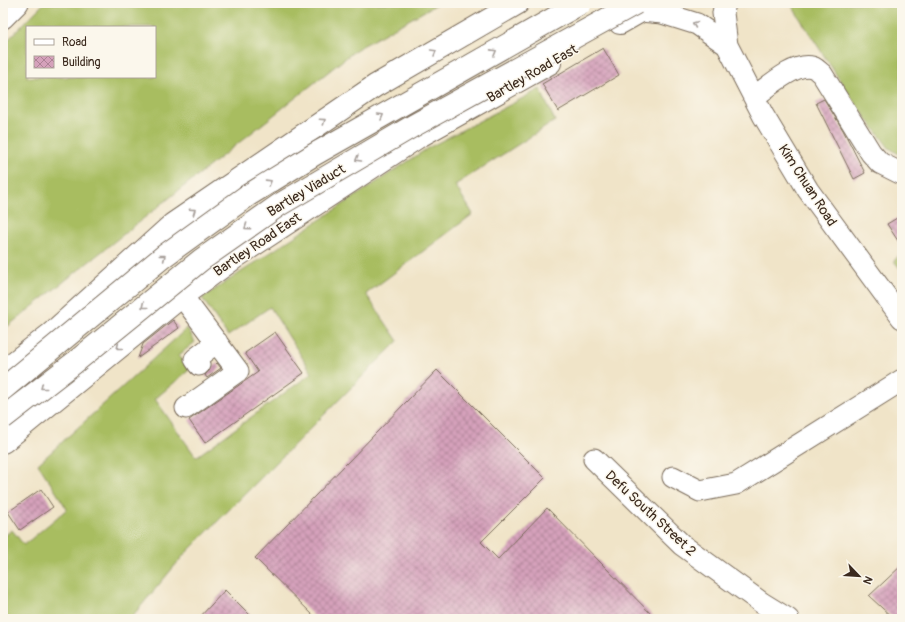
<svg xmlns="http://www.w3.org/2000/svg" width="905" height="622" font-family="Pangolin,sans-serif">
  <defs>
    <pattern id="building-cross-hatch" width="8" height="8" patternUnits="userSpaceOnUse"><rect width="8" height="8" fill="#d5a1bb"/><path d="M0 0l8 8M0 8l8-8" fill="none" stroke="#ae8397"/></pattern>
  </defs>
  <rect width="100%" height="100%" fill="#fbf7ec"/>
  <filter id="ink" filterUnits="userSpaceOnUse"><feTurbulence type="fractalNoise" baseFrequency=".025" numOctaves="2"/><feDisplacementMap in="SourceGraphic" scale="8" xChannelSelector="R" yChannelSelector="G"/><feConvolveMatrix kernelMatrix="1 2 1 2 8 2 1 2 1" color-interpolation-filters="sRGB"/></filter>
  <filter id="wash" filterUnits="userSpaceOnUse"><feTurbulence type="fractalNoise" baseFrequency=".012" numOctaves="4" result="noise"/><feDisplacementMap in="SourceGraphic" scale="16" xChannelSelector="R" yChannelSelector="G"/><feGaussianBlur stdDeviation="0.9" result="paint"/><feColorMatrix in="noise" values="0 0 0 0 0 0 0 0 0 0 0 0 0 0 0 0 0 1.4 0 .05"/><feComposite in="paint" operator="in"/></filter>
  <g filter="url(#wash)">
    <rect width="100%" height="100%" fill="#f0e4c8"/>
    <path fill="#a8bd61" stroke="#727440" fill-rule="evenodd" d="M 44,3 L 439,3 L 357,49 L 3,330 L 3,45 ZM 27,27 L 155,27 L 155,77 L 27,77 Z
      M 790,3 L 902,3 L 902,156 L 889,148 L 870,123 L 850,96 Z
      M 540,89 L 555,121 L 455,185 L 473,214 L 366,294 L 398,341 L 183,556 L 130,619 L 3,619 L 3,537 L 12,530 L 24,545 L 67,509 L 38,464 L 187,328 L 195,342 L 179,355 L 189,370 L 155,399 L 196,457 L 312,373 L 270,307 L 228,336 L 202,298 L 428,148 Z
      M 902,252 L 902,271 L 894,261 Z"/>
    <g id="blocks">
      <path fill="url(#building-cross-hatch)" d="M 603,48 L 619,75 L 558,111 L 542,84 Z
        M 824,99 L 843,130 L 865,173 L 854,179 L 816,103 Z
        M 902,215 L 902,247 L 887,224 Z
        M 173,320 L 179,328 L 138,358 L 143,344 Z
        M 275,332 L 304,373 L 205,443 L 189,420 L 258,372 L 245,353 Z
        M 217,363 L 221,368 L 207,378 L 205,375 Z
        M 437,370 L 545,478 L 481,542 L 498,559 L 547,508 L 656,619 L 317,619 L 255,558 Z
        M 41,489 L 53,507 L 20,530 L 8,512 Z
        M 902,565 L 902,619 L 894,619 L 869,596 Z
        M 225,590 L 254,619 L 198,619 Z"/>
    </g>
  </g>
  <g filter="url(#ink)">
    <use href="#blocks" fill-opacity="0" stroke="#7a6b5a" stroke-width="1"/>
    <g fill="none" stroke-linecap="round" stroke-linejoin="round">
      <defs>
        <path id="minor" d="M 725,3 L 723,13 L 727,45 L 763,115 L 808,190 L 902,318
          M 641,11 L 662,13 L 697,24 L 727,45
          M 3,18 L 18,3
          M 754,97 C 767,88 795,62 812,67 C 815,67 819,72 822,74 L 871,153 L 880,163 L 902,174
          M 182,296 L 238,371 L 186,408
          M 199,365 L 195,359 L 217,342
          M 594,459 L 682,545 L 762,603 L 788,619
          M 673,477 L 700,491 L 736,484 L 902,380"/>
        <path id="major" d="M 620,23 L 655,3
          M 3,371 L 52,333 L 173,224 L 375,86 L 518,3
          M 3,442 L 182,296 L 237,256 L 418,137 L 550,63"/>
      </defs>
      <use href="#minor" stroke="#7a6b5a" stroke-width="23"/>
      <use href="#major" stroke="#7a6b5a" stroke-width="24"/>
      <use href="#minor" stroke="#fff" stroke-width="21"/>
      <use href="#major" stroke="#fff" stroke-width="22"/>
      <defs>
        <path id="highway-bridge" d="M 3,389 L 164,256 L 247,196 L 315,154 L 581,3
          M 3,418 L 74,363 L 201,260 L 279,205 L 413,126 L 636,3"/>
      </defs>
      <use href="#highway-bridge" stroke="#7a6b5a" stroke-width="24" stroke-linecap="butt"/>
      <use href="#highway-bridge" stroke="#fff" stroke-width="22"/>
    </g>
    <defs><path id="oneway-chevron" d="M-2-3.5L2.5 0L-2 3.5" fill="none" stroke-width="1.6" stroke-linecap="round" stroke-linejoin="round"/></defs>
    <g stroke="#a79f9a">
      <use href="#oneway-chevron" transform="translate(695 24) rotate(-157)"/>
      <use href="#oneway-chevron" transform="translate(434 52) rotate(-30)"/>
      <use href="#oneway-chevron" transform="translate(494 52) rotate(-29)"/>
      <use href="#oneway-chevron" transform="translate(381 116) rotate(-30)"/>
      <use href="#oneway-chevron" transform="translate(323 121) rotate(-34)"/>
      <use href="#oneway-chevron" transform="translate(358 159) rotate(150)"/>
      <use href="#oneway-chevron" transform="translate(269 182) rotate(-32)"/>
      <use href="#oneway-chevron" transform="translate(193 211) rotate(-34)"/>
      <use href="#oneway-chevron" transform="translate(247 227) rotate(145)"/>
      <use href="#oneway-chevron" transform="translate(163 257) rotate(-38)"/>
      <use href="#oneway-chevron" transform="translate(144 306) rotate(141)"/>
      <use href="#oneway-chevron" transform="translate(119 347) rotate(141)"/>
      <use href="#oneway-chevron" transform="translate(43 387) rotate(142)"/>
    </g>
  </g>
  <g text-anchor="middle" stroke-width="3" stroke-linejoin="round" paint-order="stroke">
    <g font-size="14" fill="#3b2a1e" stroke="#fbf7ec">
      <text transform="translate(532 73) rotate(-30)" y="5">Bartley Road East</text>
      <text transform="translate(808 185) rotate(57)" y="5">Kim Chuan Road</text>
      <text transform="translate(306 190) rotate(-31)" y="5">Bartley Viaduct</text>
      <text transform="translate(257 244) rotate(-34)" y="5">Bartley Road East</text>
      <text transform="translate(651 513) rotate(43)" y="5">Defu South Street 2</text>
    </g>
  </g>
  <rect width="905" height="622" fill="none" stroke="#fbf7ec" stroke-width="16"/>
  <rect x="26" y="26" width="130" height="52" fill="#fbf7ec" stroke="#aea59a"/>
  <rect x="34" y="39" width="20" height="6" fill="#ffffff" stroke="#aea59a"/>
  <text x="62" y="46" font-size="12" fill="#3b2a1e">Road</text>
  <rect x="34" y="56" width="20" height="12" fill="url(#building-cross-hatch)" stroke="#aea59a"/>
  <text x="62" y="66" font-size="12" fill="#3b2a1e">Building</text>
  <g transform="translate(859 576) rotate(115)" stroke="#fbf7ec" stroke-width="3" paint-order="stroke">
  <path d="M0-3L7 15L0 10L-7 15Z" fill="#3b2a1e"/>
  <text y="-6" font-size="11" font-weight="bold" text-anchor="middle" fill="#3b2a1e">N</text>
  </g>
</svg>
